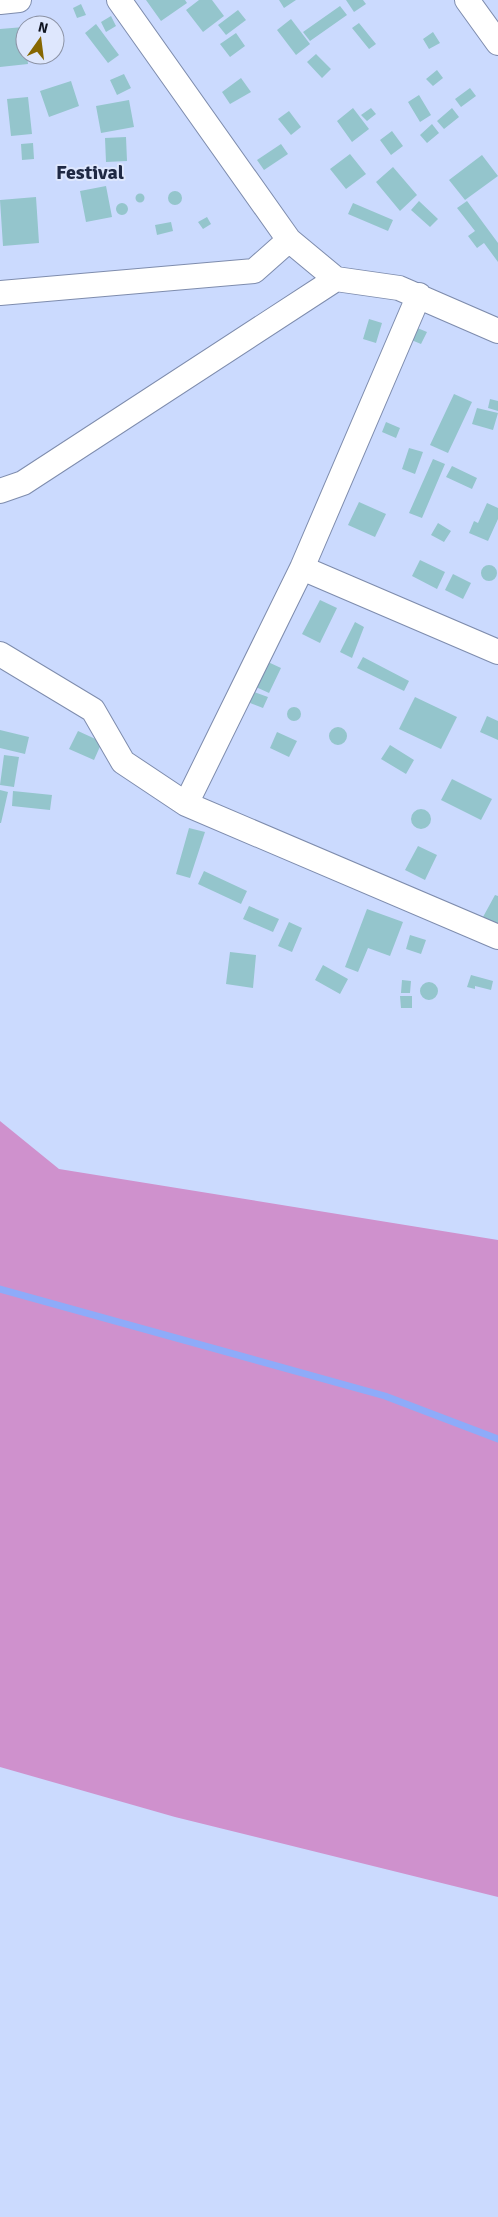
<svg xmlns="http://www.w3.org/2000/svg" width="498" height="2217" font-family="Signika,sans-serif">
  <rect width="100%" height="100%" fill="#cbdafe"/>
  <path fill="#cf91cd" d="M 0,1121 L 59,1169 L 498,1240 L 498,1897 L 175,1817 L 0,1767 Z"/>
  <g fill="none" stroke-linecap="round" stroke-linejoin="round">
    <path stroke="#8eabf9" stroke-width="7" d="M 0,1289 L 385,1396 L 498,1439"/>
  </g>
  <path fill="#94c5cc" d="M 146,0 L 185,0 L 187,3 L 161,21 Z
    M 199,0 L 212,0 L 224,16 L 203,32 L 186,10 Z
    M 279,0 L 296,0 L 284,8 Z
    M 346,0 L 363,0 L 366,4 L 354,12 Z
    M 81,4 L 86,15 L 77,18 L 73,8 Z
    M 340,6 L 347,15 L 310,41 L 303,32 Z
    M 238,10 L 246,20 L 226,35 L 218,25 Z
    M 111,16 L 116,26 L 106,32 L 101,22 Z
    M 291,19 L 310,44 L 296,55 L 277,30 Z
    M 359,23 L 376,44 L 369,49 L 352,28 Z
    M 96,24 L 119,55 L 108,63 L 85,33 Z
    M 24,27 L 25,55 L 27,55 L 28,64 L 0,67 L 0,29 Z
    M 433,32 L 440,43 L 429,49 L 423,39 Z
    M 236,33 L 245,46 L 230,57 L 220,44 Z
    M 316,54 L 331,69 L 322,78 L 307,62 Z
    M 437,70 L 443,78 L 433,86 L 426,79 Z
    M 124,74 L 131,88 L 117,95 L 110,80 Z
    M 241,78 L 251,92 L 230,104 L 222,92 Z
    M 71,81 L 79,106 L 49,117 L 40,91 Z
    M 470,88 L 476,96 L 461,107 L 455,99 Z
    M 419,95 L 431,115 L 420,122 L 408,102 Z
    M 28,97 L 32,134 L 11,136 L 7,99 Z
    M 129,100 L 134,127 L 101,133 L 96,106 Z
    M 353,108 L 369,129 L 352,142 L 337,121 Z
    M 371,108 L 376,114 L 367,121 L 361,115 Z
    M 452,108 L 459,117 L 444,129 L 437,121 Z
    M 289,111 L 301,127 L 291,135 L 278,119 Z
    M 432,124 L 439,133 L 427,143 L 420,135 Z
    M 392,131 L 403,146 L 391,155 L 380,140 Z
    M 126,137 L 127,161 L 106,162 L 105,138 Z
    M 33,143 L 34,159 L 22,160 L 21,144 Z
    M 281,144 L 288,154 L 264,170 L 257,160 Z
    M 350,154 L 366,174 L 346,189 L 330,169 Z
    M 482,155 L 498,176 L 465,200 L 449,180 Z
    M 393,167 L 417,195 L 400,211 L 376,182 Z
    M 106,186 L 112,217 L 86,222 L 80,191 Z
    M168 198a7 7 0 1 1 14 0a7 7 0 1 1-14 0Z
    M135.5 198a4.5 4.5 0 1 1 9 0a4.5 4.5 0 1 1-9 0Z
    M 36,197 L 39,243 L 3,246 L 0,200 Z
    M 419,201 L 438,219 L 430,227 L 411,210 Z
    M 467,201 L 498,243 L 498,262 L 484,243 L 477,248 L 468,236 L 475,231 L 457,208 Z
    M116 209a6 6 0 1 1 12 0a6 6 0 1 1-12 0Z
    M 353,203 L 393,220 L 388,231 L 348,214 Z
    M 207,217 L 211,224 L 203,229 L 198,222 Z
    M 171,222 L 173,231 L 157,235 L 155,225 Z
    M 369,319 L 382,323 L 376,343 L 363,339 Z
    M 415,327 L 427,332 L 421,344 L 409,339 Z
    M 454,394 L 472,402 L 448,453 L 430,445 Z
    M 490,399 L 498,401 L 498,411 L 488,408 Z
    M 477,408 L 498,413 L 493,430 L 472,424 Z
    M 386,422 L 400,428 L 396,438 L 382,432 Z
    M 409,448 L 423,452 L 415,474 L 402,469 Z
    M 433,459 L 445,464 L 422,518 L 409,513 Z
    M 452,466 L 477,478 L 472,489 L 446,477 Z
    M 359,502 L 386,514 L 375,537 L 348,525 Z
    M 487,503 L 498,508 L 498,519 L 488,541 L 469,533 L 474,521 L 478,523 Z
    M 438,523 L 451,531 L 444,542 L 431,535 Z
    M 420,560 L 445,572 L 437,589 L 412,576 Z
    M481 573a8 8 0 1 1 16 0a8 8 0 1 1-16 0Z
    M 453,574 L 471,583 L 463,599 L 445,590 Z
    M 320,600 L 337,608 L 320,643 L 302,634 Z
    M 355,622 L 364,627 L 352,658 L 340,652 Z
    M 363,657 L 409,681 L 404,691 L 357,668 Z
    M 268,662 L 281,668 L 269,693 L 256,687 Z
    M 254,692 L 268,697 L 263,708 L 250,703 Z
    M 415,697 L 457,717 L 441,749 L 399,729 Z
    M287 714a7 7 0 1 1 14 0a7 7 0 1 1-14 0Z
    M 487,716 L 498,721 L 498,740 L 480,732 Z
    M329 736a9 9 0 1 1 18 0a9 9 0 1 1-18 0Z
    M 0,730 L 29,737 L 25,754 L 0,748 Z
    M 78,731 L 102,742 L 94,760 L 69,749 Z
    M 277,732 L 297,741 L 289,757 L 270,748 Z
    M 390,745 L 414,760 L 406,774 L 381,759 Z
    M 4,755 L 19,757 L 14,787 L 0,785 Z
    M 452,779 L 492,799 L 481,820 L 441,800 Z
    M 0,790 L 8,792 L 1,823 L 0,823 Z
    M 13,791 L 52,795 L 50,810 L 12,806 Z
    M411 819a10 10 0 1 1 20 0a10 10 0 1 1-20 0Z
    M 189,828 L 205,832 L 190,878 L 176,874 Z
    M 418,846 L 437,855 L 425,880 L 405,870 Z
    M 204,871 L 247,891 L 241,904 L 198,884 Z
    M 495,895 L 498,896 L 498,925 L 483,917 Z
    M 249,906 L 279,919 L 273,932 L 243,919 Z
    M 367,909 L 403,922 L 390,956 L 368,948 L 358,972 L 345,967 Z
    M 289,922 L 302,928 L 292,952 L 278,946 Z
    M 410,935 L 426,940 L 421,954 L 406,949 Z
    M 230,952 L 256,955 L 253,988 L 226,984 Z
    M 323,965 L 348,979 L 340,994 L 315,980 Z
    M 471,975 L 493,981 L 491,990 L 475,986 L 475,989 L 467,987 Z
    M 402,980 L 411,981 L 410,993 L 401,993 Z
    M420 991a9 9 0 1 1 18 0a9 9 0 1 1-18 0Z
    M 400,996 L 412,996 L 412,1008 L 401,1008 Z"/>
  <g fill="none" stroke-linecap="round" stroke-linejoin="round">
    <defs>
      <path id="street" d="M 119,0 L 289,240 L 336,279 L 399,288 L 498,331
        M 467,0 L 498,43
        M 0,2 L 19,0
        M 0,293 L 254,271 L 289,240
        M 0,491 L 23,483 L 336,279
        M 302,568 L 498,652
        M 0,654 L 93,710 L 123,762 L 186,804 L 498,937
        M 186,804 L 302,568 L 419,295"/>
    </defs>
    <use href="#street" stroke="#7e8cad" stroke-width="26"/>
    <use href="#street" stroke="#fff" stroke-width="24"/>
  </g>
  <g text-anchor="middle" stroke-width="4" stroke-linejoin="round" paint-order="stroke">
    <g font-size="20" font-weight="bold" fill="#1f2944" stroke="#dee7fd">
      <text x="90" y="179">Festival</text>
    </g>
  </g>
  <g transform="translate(40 40) rotate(14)"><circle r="24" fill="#dee7fd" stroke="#8c93a5"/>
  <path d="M0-4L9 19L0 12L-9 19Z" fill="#866701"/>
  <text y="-8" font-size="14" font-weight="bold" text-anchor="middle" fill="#101521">N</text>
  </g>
</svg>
